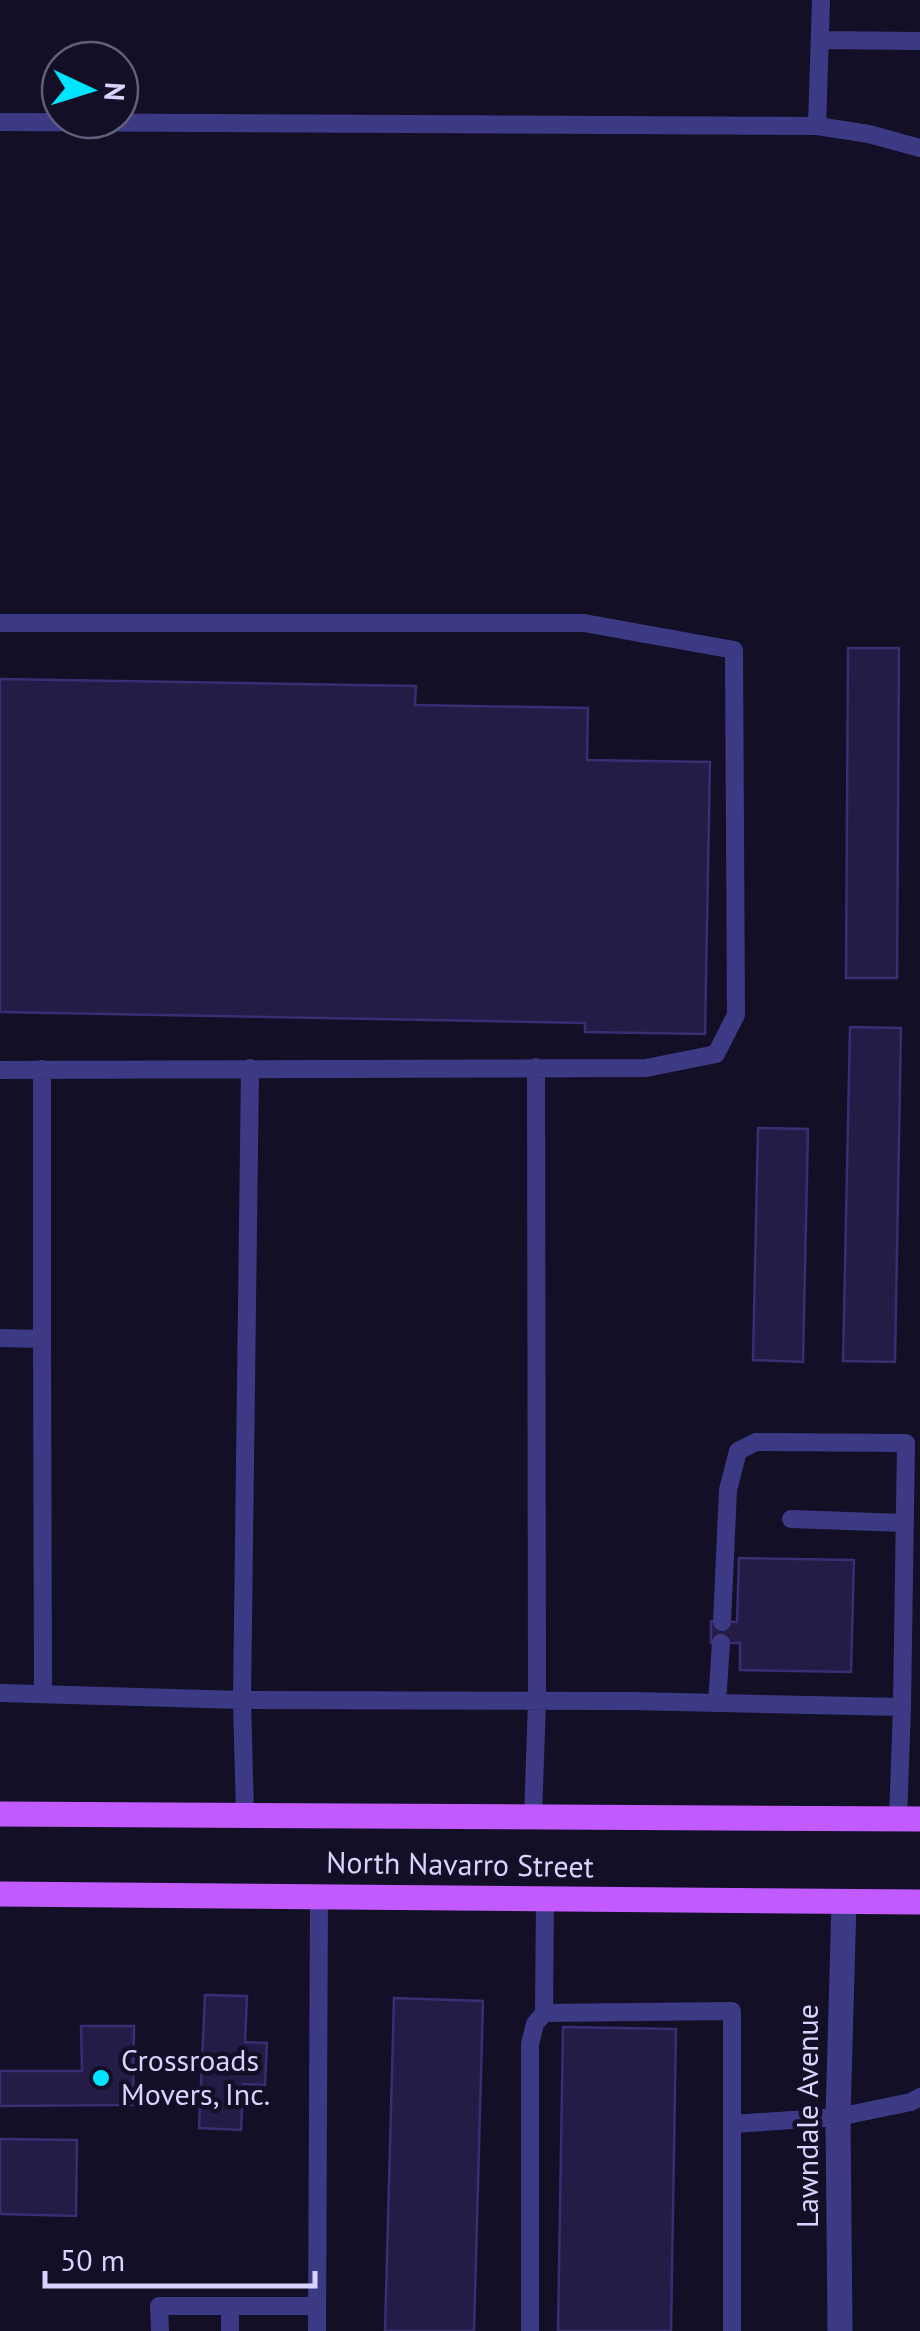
<svg xmlns="http://www.w3.org/2000/svg" width="920" height="2331" font-family="'PT Sans',sans-serif">
  <rect width="100%" height="100%" fill="#130f26"/>
  <path fill="#241b47" stroke="#3b2d73" stroke-width="2.5" d="M 848,648 L 899,648 L 897,978 L 846,978 Z
    M 0,679 L 416,686 L 415,705 L 588,708 L 587,760 L 710,762 L 705,1034 L 585,1032 L 585,1023 L 0,1012 Z
    M 850,1027 L 901,1028 L 895,1362 L 843,1361 Z
    M 758,1128 L 808,1129 L 803,1362 L 753,1360 Z
    M 739,1558 L 854,1560 L 851,1672 L 740,1670 L 740,1643 L 711,1643 L 711,1621 L 737,1622 Z
    M 205,1995 L 247,1996 L 245,2042 L 267,2043 L 265,2085 L 243,2084 L 241,2130 L 199,2128 Z
    M 394,1998 L 483,2001 L 474,2331 L 385,2331 Z
    M 81,2026 L 134,2026 L 133,2105 L 0,2106 L 0,2071 L 82,2071 Z
    M 563,2027 L 676,2029 L 671,2331 L 558,2331 Z
    M 0,2139 L 77,2140 L 76,2216 L 0,2214 Z"/>
  <g fill="none" stroke-linecap="round" stroke-linejoin="round">
    <path stroke="#3d3a85" stroke-width="18" d="M 820,40 L 920,41
      M 0,122 L 817,126 L 821,0
      M 817,126 L 869,134 L 920,148
      M 0,623 L 584,623 L 734,650 L 736,1015 L 716,1054 L 646,1068 L 0,1070
      M 0,1338 L 42,1339 L 42,1069
      M 42,1339 L 43,1693
      M 791,1519 L 904,1523
      M 0,1693 L 242,1700 L 632,1701 L 902,1707 L 906,1443 L 756,1442 L 738,1451 L 728,1490 L 722,1622
      M 717,1703 L 721,1643
      M 245,1815 L 242,1700 L 250,1068
      M 533,1817 L 537,1701 L 536,1067
      M 898,1819 L 902,1707
      M 544,2013 L 732,2011 L 732,2331
      M 732,2124 L 838,2117 L 911,2102 L 920,2097
      M 230,2306 L 230,2331
      M 160,2331 L 159,2306 L 317,2306
      M 317,2331 L 319,1896
      M 530,2331 L 530,2044 L 535,2024 L 544,2013 L 545,1899"/>
    <path stroke="#3d3a85" stroke-width="25" d="M 840,2331 L 838,2117 L 844,1902"/>
    <path stroke="#c25bff" stroke-width="25" d="M 0,1814 L 920,1819
      M 0,1894 L 920,1902"/>
  </g>
  <circle fill="#00e5ff" stroke="#130f26" stroke-width="4" cx="101" cy="2078" r="10"/>
  <g text-anchor="middle" stroke-width="9" stroke-linejoin="round" paint-order="stroke">
    <g font-size="30" fill="#d9d4ff" stroke="#130f26">
      <text transform="translate(460 1865) rotate(1)" y="10">North Navarro Street</text>
      <text transform="translate(808 2116) rotate(-90)" y="10">Lawndale Avenue</text>
    </g>
    <g font-size="30" fill="#d9d4ff" stroke="#130f26" text-anchor="start">
      <text x="121" y="2071">Crossroads<tspan x="121" dy="34">Movers, Inc.</tspan></text>
    </g>
  </g>
  <g transform="translate(90 90) rotate(94)"><circle r="48" fill="#130f26" stroke="#625e7d" stroke-width="2.5"/>
  <path d="M0-8L18 38L0 25L-18 38Z" fill="#00e5ff"/>
  <text y="-15" font-size="28" font-weight="bold" text-anchor="middle" fill="#d9d4ff">N</text>
  </g>
  <path d="M45 2271v15h270v-15" fill="none" stroke="#d9d4ff" stroke-width="5"/>
  <text x="60" y="2271" font-size="30" fill="#d9d4ff" stroke="#130f26" stroke-width="8" paint-order="stroke">50 m</text>
</svg>
